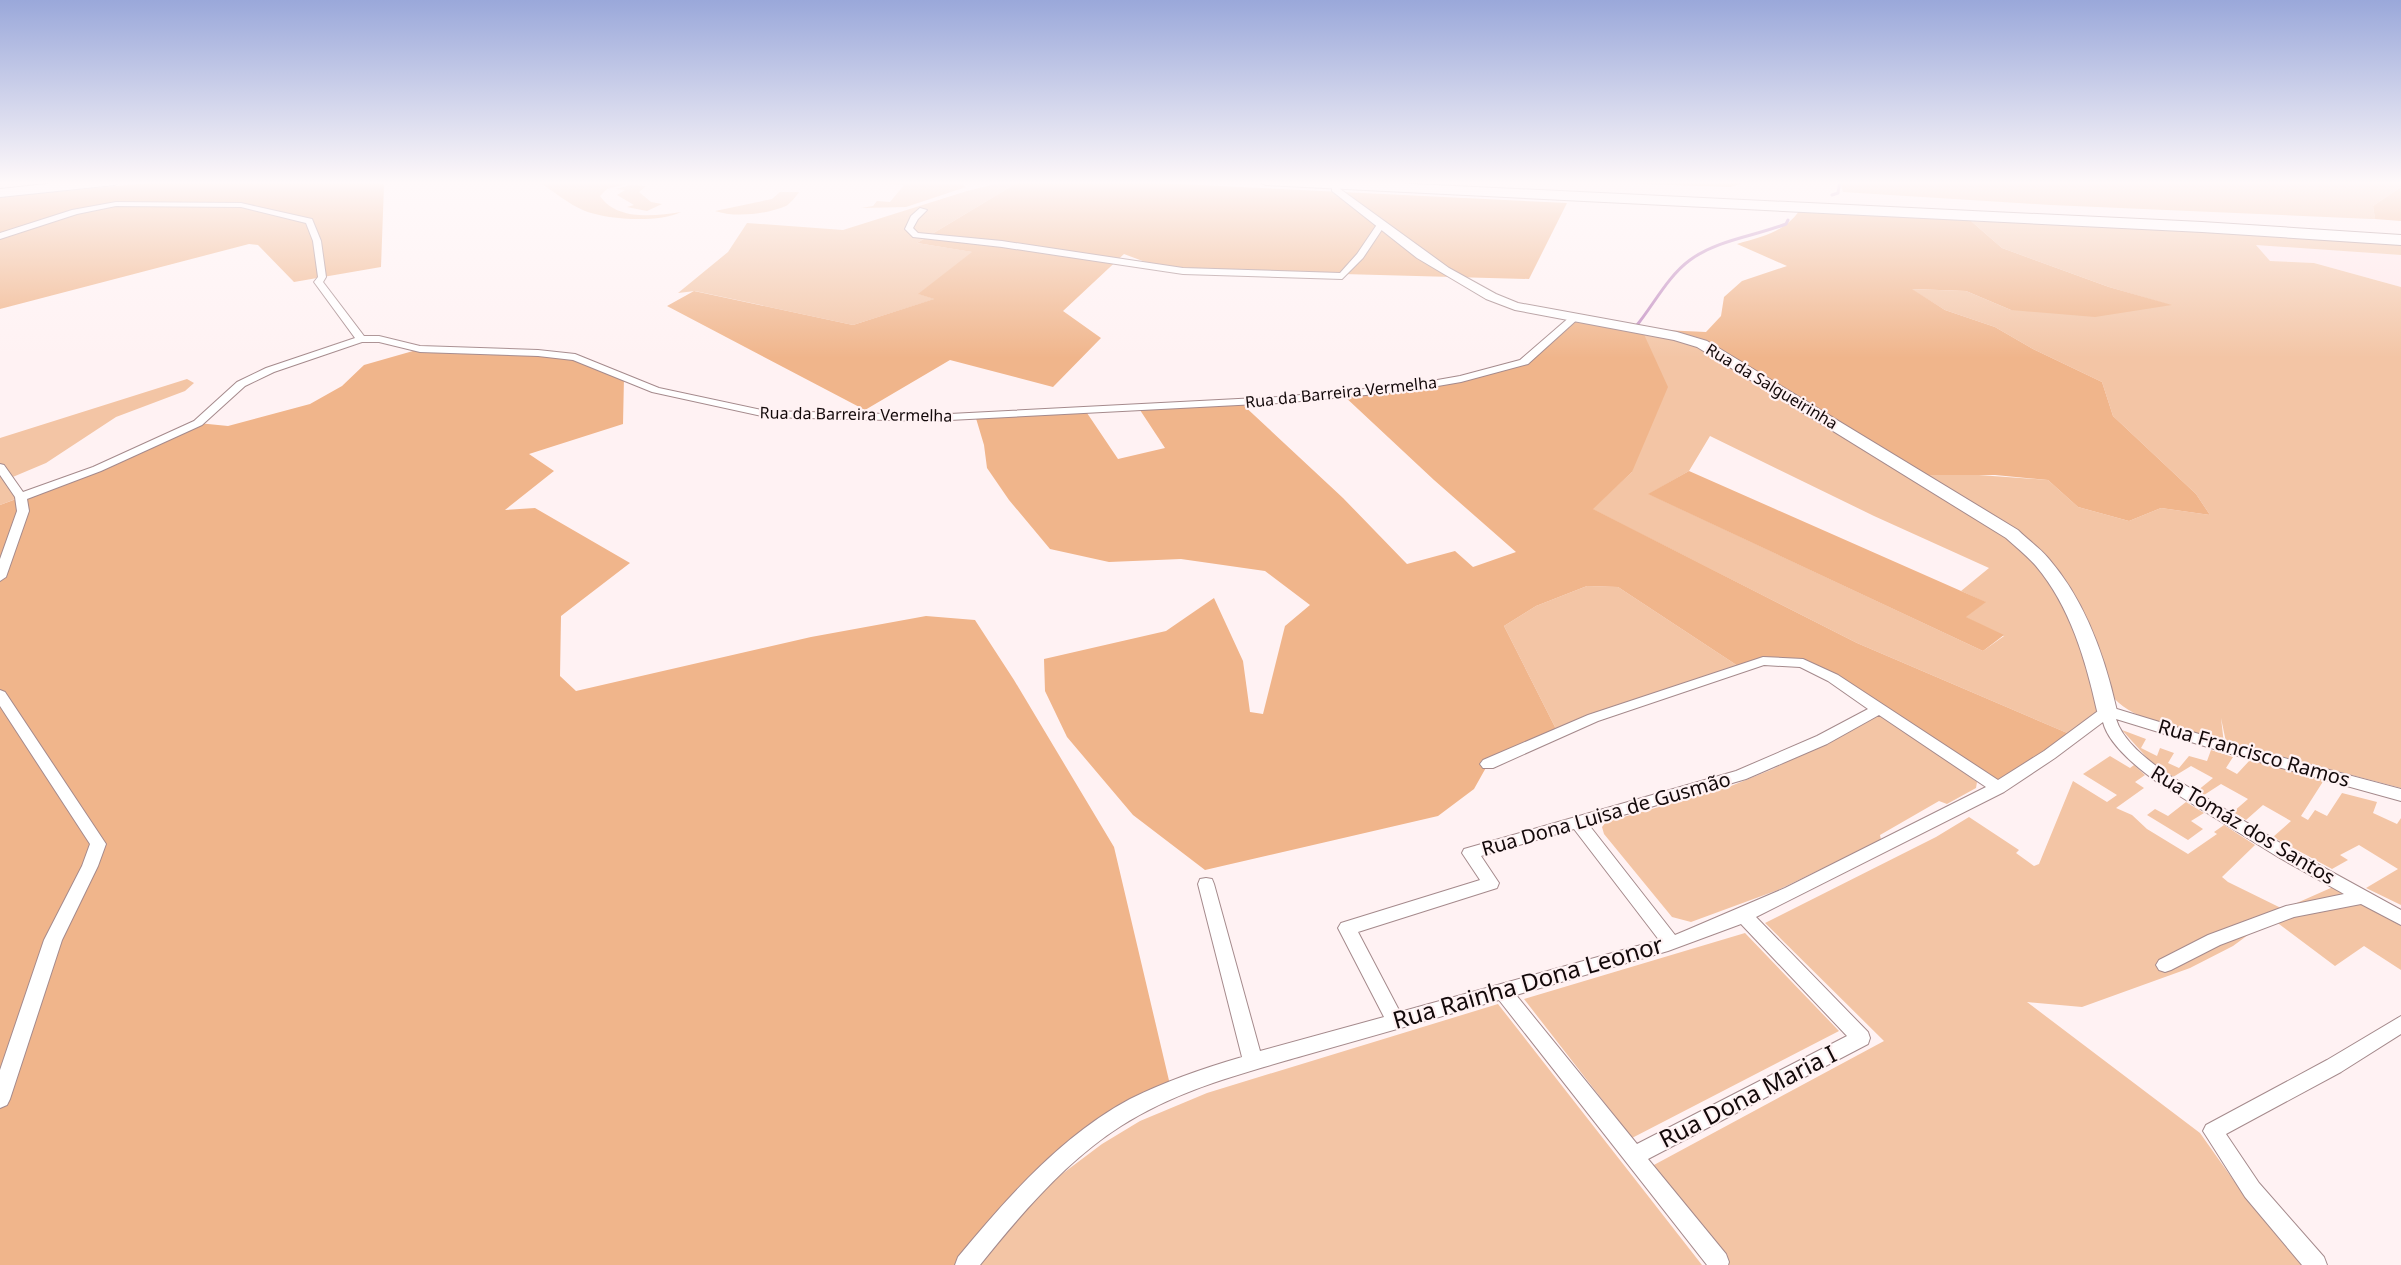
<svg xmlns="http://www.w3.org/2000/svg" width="2401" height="1265" font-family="'Noto Sans',sans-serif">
  <rect width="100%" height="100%" fill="#fff2f3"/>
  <path fill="#ffe7e9" d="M 2255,244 L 2401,255 L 2401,287 L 2314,263 L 2270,261 Z"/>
  <path fill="#f3c5a5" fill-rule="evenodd" d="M 537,181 L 639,181 L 607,189 L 600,196 C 617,221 655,216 681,212 C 658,223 609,220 585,211 C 568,204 552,190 537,181 Z
    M 881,181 L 961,184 L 966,187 L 906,207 L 861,208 L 873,206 L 877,201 L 890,202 L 904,185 L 878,183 Z
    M 1007,181 L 1020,181 L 917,243 L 973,252 L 919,294 L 935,299 L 853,325 L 695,291 L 678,293 L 728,252 L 747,223 L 843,230 L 967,191 Z
    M 1840,181 L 2401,181 L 2401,187 L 2373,206 L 2375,219 L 2371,219 L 2051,205 L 1843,192 Z
    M 630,185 L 646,186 L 639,192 L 651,202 L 662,204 L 647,211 L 627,207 L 634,205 L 617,195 L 625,190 L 616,189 Z
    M 780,192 L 799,192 C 796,196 791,203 786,206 C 767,214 735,218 715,211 L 772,199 Z
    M 1971,221 L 2112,227 L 2401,244 L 2401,255 L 2256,245 L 2270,261 L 2314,263 L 2401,287 L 2401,788 L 2226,742 L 2221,718 L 2224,744 C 2198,735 2138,721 2119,703 C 2113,698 2108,691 2103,686 L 2103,709 L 2072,735 L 1857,643 L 1592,509 L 1632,472 L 1642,329 L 1677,336 L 1965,474 L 2048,480 L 2078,507 L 2129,521 L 2161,508 L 2210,515 L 2196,494 L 2113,416 L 2102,382 L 2033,349 L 1995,327 L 1945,310 L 1911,289 L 1966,291 L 2011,310 L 2170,305 L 2109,287 L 2002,248 ZM 1710,436 L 1874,516 L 1989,568 L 1961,591 L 1985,602 L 1965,617 L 2004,636 L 1983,651 L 1649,494 L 1689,471 Z
    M 187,379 L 194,383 L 185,391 L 116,417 L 46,463 L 8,479 L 21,497 L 0,505 L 0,438 Z
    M 1587,586 L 1618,587 L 1741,668 L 1558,733 L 1504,626 L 1536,606 Z
    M 1880,712 L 1977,782 L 1976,788 L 1947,804 L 1939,801 L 1880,835 L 1881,840 L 1778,890 L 1691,922 L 1672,917 L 1604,834 L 1602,827 L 1606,822 L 1726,788 L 1773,769 Z
    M 2122,730 L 2146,739 L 2141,748 L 2157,756 L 2160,748 L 2174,753 L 2168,763 L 2179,768 L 2189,756 L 2207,761 L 2211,750 L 2233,757 L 2226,768 L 2237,774 L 2250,760 L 2324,780 L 2301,816 L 2308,820 L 2315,810 L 2327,816 L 2342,793 L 2377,802 L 2373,813 L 2397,824 L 2401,818 L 2401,905 L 2366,888 L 2398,869 L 2359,845 L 2340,855 L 2348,860 L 2332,869 L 2273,837 L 2291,821 L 2263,805 L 2246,820 L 2233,812 L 2248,799 L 2221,784 L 2204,795 L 2197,791 L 2213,778 L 2191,766 L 2173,777 L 2149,760 Z
    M 2110,756 L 2130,768 L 2134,765 L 2145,775 L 2135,782 L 2144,788 L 2116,808 L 2132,815 L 2147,829 L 2188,854 L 2217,834 L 2214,832 L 2224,825 L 2255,845 L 2222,877 L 2228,882 L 2283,909 L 2333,887 L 2401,926 L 2401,970 L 2364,946 L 2335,966 L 2271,918 L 2233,946 L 2190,968 L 2082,1007 L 2027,1002 L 2200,1133 L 2239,1188 L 2302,1265 L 1720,1265 L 1652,1166 L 1884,1041 L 1765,923 L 1936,837 L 1969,817 L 2019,850 L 2016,853 L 2034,866 L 2039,864 L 2073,781 L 2107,802 L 2117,795 L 2083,774 Z
    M 2186,802 L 2204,813 L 2191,821 L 2203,829 L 2188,840 L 2147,815 L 2155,809 L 2168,816 Z
    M 1745,933 L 1839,1031 L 1632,1138 L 1524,999 Z
    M 1498,1004 L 1702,1265 L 978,1265 L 1038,1192 L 1102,1144 L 1140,1121 L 1207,1093 Z"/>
  <path fill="#f0b58b" d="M 170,181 L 377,181 L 384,185 L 381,267 L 294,282 L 258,245 L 249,244 L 0,309 L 0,197 Z
    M 1020,181 L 1119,181 L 1567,203 L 1529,279 L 1164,269 L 1124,254 L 1063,311 L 1101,338 L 1053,387 L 950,360 L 865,410 L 667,306 L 694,291 L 853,325 L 934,299 L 918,294 L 972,252 L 917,243 Z
    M 1613,181 L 1750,181 L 1730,187 L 1615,183 Z
    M 2401,187 L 2401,221 L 2375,219 L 2373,206 Z
    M 1800,210 L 1971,221 L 2002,248 L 2109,287 L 2172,305 L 2095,317 L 2011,310 L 1966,291 L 1912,289 L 1945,310 L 1995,327 L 2033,349 L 2102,382 L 2113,416 L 2196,494 L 2210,515 L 2161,508 L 2129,521 L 2078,507 L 2048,480 L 1995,475 L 1918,475 L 1702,344 L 1642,330 L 1668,387 L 1632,472 L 1593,509 L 1857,643 L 2072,735 L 1999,785 L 1803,663 L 1763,661 L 1741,668 L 1618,587 L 1587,586 L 1536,606 L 1504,626 L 1558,733 L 1488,764 L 1474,789 L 1438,816 L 1205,870 L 1133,815 L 1067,737 L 1045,691 L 1044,659 L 1166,631 L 1214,598 L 1243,661 L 1250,712 L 1263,714 L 1285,626 L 1310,605 L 1265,571 L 1181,559 L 1109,562 L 1050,549 L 1009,500 L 987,468 L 984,445 L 975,415 L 1085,410 L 1118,459 L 1165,448 L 1138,407 L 1240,402 L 1343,498 L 1407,564 L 1455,551 L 1473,567 L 1516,552 L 1434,480 L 1343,395 L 1409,388 L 1524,362 L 1575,317 L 1642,329 L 1706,332 L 1721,316 L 1724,297 L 1742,281 L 1787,266 L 1737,244 C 1764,236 1783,233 1800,210 Z
    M 420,349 L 575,357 L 624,377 L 623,424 L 529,454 L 554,471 L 505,510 L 535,508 L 630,563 L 561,616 L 560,676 L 576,691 L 811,637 L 926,616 L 975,620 L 1014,680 L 1114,847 L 1171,1089 L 1115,1119 L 966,1265 L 0,1265 L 0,505 L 97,469 L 198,423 L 228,426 L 310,404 L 342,386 L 364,365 Z
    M 1689,471 L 1986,602 L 1966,617 L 2004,635 L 1983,651 L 1648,494 Z"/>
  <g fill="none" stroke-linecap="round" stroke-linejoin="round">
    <path stroke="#c695c5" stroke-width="3" d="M 1832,195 L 1838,193 L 1840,181
      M 1637,325 C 1654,304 1668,276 1690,260 C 1717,240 1755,236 1786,224 L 1788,220"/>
    <defs>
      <path id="street" d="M 116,202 L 241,203 L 312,219 L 321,241 L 326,277 L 323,282 L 364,336 L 379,336 L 420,346 L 538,350 L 575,354 L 659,388 L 766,411 L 930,415 L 1279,397 L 1409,385 L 1460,376 L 1520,360 L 1572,315 L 1580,317 L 1528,364 L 1461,382 L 1409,391 L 1279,403 L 930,421 L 766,417 L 652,392 L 573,360 L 538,356 L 420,352 L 379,342 L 362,342 L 274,372 L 245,386 L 202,425 L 101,471 L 27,499 L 29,511 L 6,577 L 0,581 L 0,559 L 17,511 L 15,497 L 0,475 L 0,464 L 4,465 L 23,492 L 93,467 L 194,421 L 237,382 L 266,368 L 355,338 L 314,282 L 318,277 L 313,241 L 306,223 L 241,207 L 116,206 L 77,214 L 0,239 L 0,233 L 72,210 Z
        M 920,208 L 927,210 L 918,219 L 913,228 L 918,233 L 1002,241 L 1183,268 L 1340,273 L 1357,254 L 1378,223 L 1385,225 L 1363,258 L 1342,279 L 1183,274 L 1002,247 L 913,237 L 905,229 L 911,216 Z
        M 1763,657 L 1803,659 L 1838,675 L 1998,780 L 2044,751 L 2102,708 L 2107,706 L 2235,745 L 2401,789 L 2401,801 L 2227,753 L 2116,719 C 2123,742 2149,761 2167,774 L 2290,849 L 2401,910 L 2401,925 L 2361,904 L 2294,917 L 2220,945 L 2171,970 L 2165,972 L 2159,970 L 2156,965 L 2159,960 L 2208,935 L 2286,906 L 2344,894 L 2278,857 L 2157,782 C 2139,769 2108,744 2103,722 L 2055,758 L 2004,792 L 1756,917 L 1868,1032 L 1870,1038 L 1868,1044 L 1648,1159 L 1726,1254 L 1729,1262 L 1728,1265 L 1707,1265 L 1499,1000 C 1433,1019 1368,1037 1302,1056 C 1240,1074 1177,1090 1121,1126 C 1066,1161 1021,1214 980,1265 L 955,1265 L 958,1257 C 1007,1198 1061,1136 1130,1099 C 1166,1081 1204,1068 1242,1057 L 1198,884 L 1200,879 L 1206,878 L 1212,879 L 1214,884 L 1260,1051 L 1384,1017 L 1338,928 L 1341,923 L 1480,880 L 1462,853 L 1464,849 L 1736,771 L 1817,736 L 1868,709 L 1828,681 L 1800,667 L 1764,665 L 1598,721 L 1493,768 L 1483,768 L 1480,764 L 1483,760 L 1588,715 ZM 1879,715 L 1986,787 L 1785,888 L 1687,930 L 1675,935 L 1589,825 L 1746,779 L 1827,744 ZM 1574,829 L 1659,940 L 1400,1012 L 1358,932 L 1497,888 L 1499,883 L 1481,856 ZM 1741,924 L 1847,1036 L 1637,1144 L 1516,995 L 1668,951 Z
        M 0,690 L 5,692 L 106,844 L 98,866 L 62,940 L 10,1099 L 7,1105 L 0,1108 L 0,1070 L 44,940 L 82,866 L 90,844 L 0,706 Z
        M 2401,1016 L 2401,1034 L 2341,1072 L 2226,1134 L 2259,1183 L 2324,1257 L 2327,1265 L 2302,1265 L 2245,1197 L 2203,1131 L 2206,1125 L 2327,1060 Z"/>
      <path id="secondary" d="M 1336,186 L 1449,268 L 1496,294 L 1518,303 L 1677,332 L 1707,341 L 2018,530 C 2028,540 2040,548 2049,559 C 2086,602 2105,657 2117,711 L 2114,716 L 2107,718 L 2100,716 L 2097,711 C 2086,661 2070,606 2036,566 C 2027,556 2016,547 2006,538 L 1697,347 L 1674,340 L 1515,310 L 1486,299 L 1417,258 L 1332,191 L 1332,187 Z"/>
      <path id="highway" d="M 74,181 L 122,181 L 115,185 L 0,197 L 0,189 Z
        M 1258,181 L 1352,181 L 2202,222 L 2401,235 L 2401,245 L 2202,232 L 1265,185 Z"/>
    </defs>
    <use href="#street" stroke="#a58a8c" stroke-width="2"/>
    <use href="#secondary" stroke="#a58a8c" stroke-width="2"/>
    <use href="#highway" stroke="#a58a8c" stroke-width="2"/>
    <use href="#street" fill="#fff" fill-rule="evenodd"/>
    <use href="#secondary" fill="#fff" fill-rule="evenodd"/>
    <use href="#highway" fill="#fff" fill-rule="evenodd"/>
  </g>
  <linearGradient id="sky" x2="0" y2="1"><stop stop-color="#9aa8da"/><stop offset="0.51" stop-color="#fff9fa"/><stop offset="1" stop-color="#fff9fa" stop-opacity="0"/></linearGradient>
  <rect width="2401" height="358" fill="url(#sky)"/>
  <g text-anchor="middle" stroke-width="4.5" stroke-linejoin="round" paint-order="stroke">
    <g font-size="16" fill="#13090a" stroke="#fff2f3">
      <text transform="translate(1772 386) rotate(31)" y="6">Rua da Salgueirinha</text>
      <text transform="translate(1341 392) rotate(-6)" y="6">Rua da Barreira Vermelha</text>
      <text transform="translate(856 414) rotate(1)" y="6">Rua da Barreira Vermelha</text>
    </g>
    <g font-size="20" fill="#13090a" stroke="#fff2f3">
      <text transform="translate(2254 753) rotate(16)" y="7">Rua Francisco Ramos</text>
      <text transform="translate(1606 814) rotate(-16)" y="7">Rua Dona Luisa de Gusmão</text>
      <text transform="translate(2243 825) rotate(31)" y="7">Rua Tomáz dos Santos</text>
    </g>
    <g font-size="24" fill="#13090a" stroke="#fff2f3">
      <text transform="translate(1528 983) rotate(-16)" y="8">Rua Rainha Dona Leonor</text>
      <text transform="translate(1748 1097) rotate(-27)" y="8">Rua Dona Maria I</text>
    </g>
  </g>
</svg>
